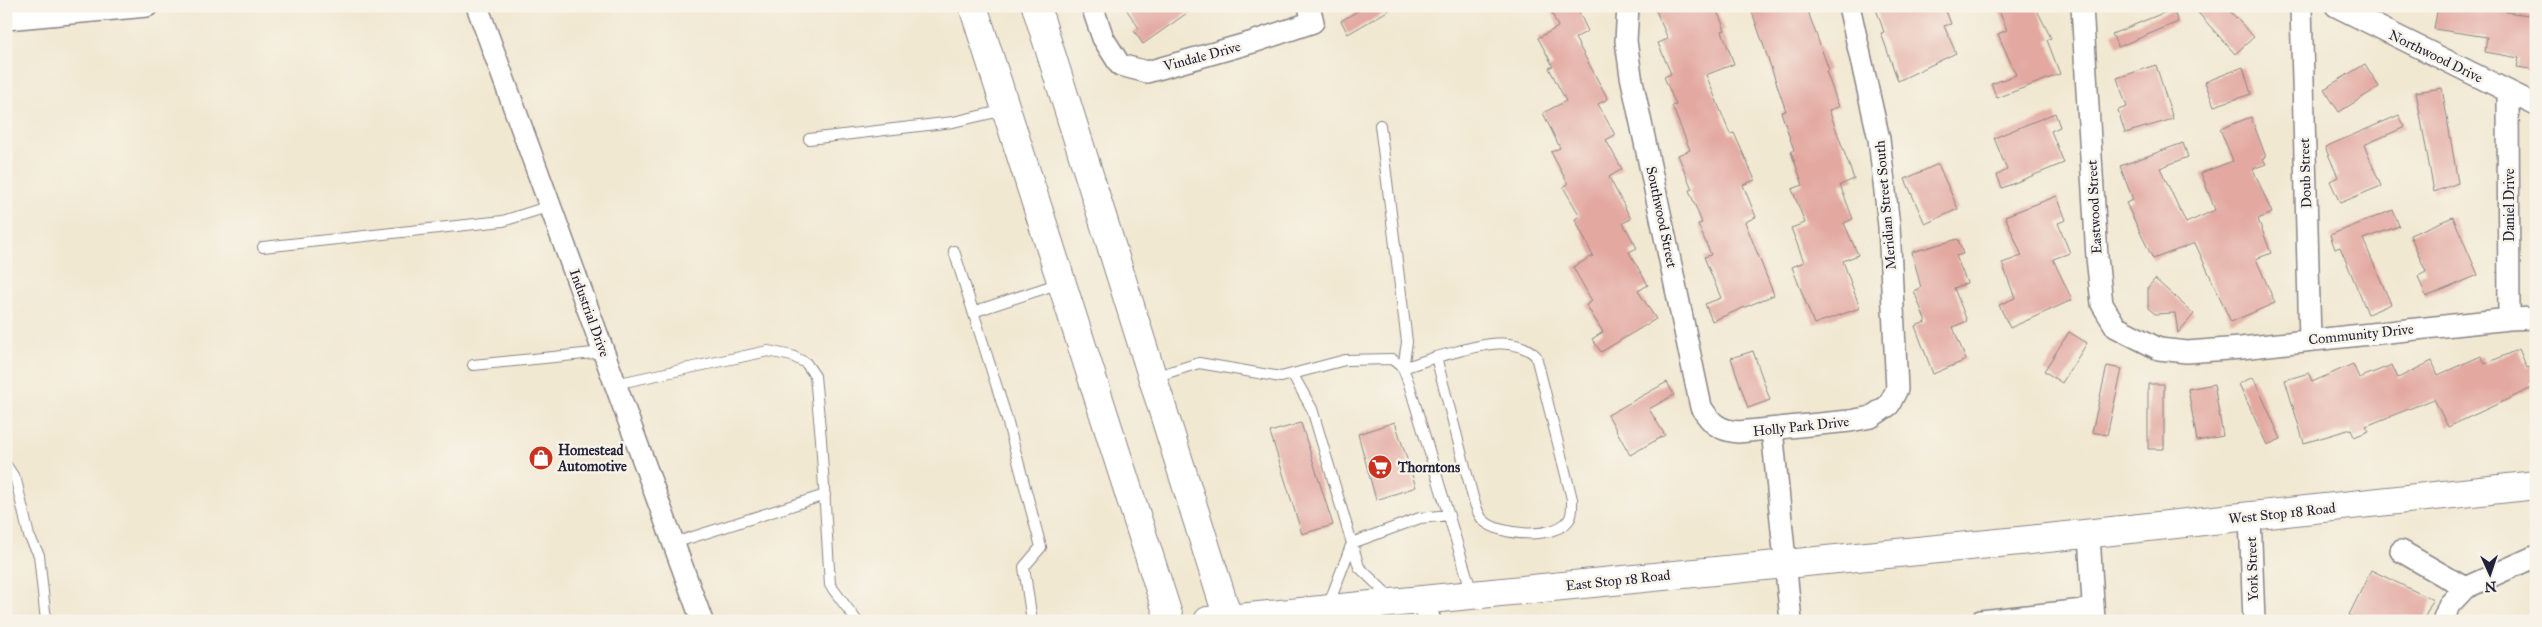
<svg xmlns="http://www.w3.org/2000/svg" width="2542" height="627" font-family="'IM FELL Great Primer',serif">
  <rect width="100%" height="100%" fill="#f7f3e8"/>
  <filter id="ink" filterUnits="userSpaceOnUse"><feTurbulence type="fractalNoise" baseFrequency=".02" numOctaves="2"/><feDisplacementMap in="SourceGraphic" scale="10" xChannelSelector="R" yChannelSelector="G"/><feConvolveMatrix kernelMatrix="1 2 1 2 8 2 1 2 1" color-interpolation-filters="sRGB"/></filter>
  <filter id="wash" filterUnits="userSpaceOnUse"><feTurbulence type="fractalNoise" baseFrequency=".0096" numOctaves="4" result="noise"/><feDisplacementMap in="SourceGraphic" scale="20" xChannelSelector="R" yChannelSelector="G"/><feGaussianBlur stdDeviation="1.12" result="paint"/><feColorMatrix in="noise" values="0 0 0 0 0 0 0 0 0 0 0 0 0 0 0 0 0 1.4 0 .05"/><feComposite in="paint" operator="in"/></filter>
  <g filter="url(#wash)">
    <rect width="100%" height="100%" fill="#f1e8d1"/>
    <g id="blocks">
      <path fill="#e3a9a1" d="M 1124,6 L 1197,6 L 1143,44 L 1134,31 L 1139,28 Z
        M 1366,6 L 1396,6 L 1348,34 L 1341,21 Z
        M 1549,6 L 1576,6 L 1588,31 L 1575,38 L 1608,99 L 1598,104 L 1615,135 L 1606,140 L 1622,169 L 1609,177 L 1631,219 L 1623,223 L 1637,248 L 1629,252 L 1648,285 L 1638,291 L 1656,319 L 1601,352 L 1592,339 L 1603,332 L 1586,305 L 1592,301 L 1573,267 L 1593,256 L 1575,219 L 1580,216 L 1563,187 L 1568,184 L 1551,152 L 1560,148 L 1543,113 L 1566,101 L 1549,68 L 1553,66 L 1538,38 L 1558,27 Z
        M 1654,6 L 1715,6 L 1725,30 L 1722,31 L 1734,64 L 1706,75 L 1730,134 L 1734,133 L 1755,180 L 1743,185 L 1756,217 L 1745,222 L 1774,295 L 1712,321 L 1705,304 L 1721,298 L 1704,257 L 1711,255 L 1698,224 L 1702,223 L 1689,190 L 1692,189 L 1678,155 L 1690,150 L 1672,106 L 1676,105 L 1664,77 L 1671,74 L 1658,43 L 1668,39 Z
        M 1750,6 L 1806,6 L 1829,70 L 1826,71 L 1839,107 L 1829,110 L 1854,179 L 1840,185 L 1853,219 L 1844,223 L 1858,255 L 1843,261 L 1860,308 L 1814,324 L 1792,267 L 1804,262 L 1791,228 L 1805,223 L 1792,189 L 1803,185 L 1791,152 L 1794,150 L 1781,112 L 1786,111 Z
        M 1875,6 L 1944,6 L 1951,24 L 1944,26 L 1956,53 L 1898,81 L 1881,33 L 1884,32 Z
        M 1997,6 L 2035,6 L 2051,38 L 2047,40 L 2060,74 L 1997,98 L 1991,84 L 2016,75 L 1998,34 L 2007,30 Z
        M 2192,6 L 2225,6 L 2254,37 L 2235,54 Z
        M 2438,6 L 2507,6 L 2506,12 L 2536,16 L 2536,70 L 2517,67 L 2519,58 L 2485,52 L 2487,37 L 2434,29 Z
        M 2173,9 L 2178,22 L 2118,47 L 2112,34 Z
        M 2365,64 L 2379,87 L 2339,112 L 2324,89 Z
        M 2156,65 L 2173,119 L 2125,133 L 2118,110 L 2127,107 L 2117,78 Z
        M 2243,67 L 2251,94 L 2214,106 L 2205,82 Z
        M 2442,88 L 2458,183 L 2434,192 L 2416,92 Z
        M 2055,113 L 2060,127 L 2051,131 L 2064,163 L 2002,188 L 1997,175 L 2007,170 L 1994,138 Z
        M 2399,115 L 2405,127 L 2364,145 L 2381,186 L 2340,203 L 2330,181 L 2338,177 L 2325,147 Z
        M 2251,117 L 2266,157 L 2263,159 L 2266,164 L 2253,169 L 2272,213 L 2258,219 L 2271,253 L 2256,259 L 2275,303 L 2231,322 L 2195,243 L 2153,259 L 2126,203 L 2133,200 L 2120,166 L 2183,143 L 2188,157 L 2160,168 L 2186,223 L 2215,210 L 2201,173 L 2233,161 L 2220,129 Z
        M 1938,164 L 1958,209 L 1925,224 L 1905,179 Z
        M 2057,196 L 2066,220 L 2058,223 L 2070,253 L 2053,259 L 2072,300 L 2010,328 L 1999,305 L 2015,298 L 2002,263 L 2022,256 L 2005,216 Z
        M 2393,210 L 2399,226 L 2363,239 L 2391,304 L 2368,314 L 2340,247 L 2335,249 L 2330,235 Z
        M 2453,217 L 2478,275 L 2426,297 L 2418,276 L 2426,272 L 2410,235 Z
        M 1958,239 L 1963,254 L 1956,256 L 1967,283 L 1954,288 L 1967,321 L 1953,327 L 1966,360 L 1933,374 L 1915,326 L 1926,322 L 1914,291 L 1921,288 L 1912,252 Z
        M 2155,279 L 2194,314 L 2178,333 L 2175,313 L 2155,314 L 2148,308 L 2148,287 Z
        M 2069,332 L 2087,343 L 2062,383 L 2044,371 Z
        M 2519,349 L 2527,368 L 2536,365 L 2536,380 L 2530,383 L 2532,388 L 2448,427 L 2434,399 L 2366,426 L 2369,431 L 2354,437 L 2351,429 L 2304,443 L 2285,380 L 2309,373 L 2312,382 L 2353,364 L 2359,378 L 2392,365 L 2398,378 L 2432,361 L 2438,375 L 2481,356 L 2485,364 Z
        M 1753,351 L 1770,400 L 1748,408 L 1731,358 Z
        M 2107,366 L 2122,369 L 2107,435 L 2092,432 Z
        M 2253,377 L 2281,439 L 2267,445 L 2239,384 Z
        M 1667,382 L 1674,395 L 1649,409 L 1665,435 L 1630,455 L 1608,415 Z
        M 2148,384 L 2164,384 L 2164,449 L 2148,449 Z
        M 2214,384 L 2223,436 L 2197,441 L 2188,389 Z
        M 1395,422 L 1416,487 L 1376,500 L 1358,434 Z
        M 1301,423 L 1333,525 L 1302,534 L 1270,432 Z
        M 2371,570 L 2433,600 L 2423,621 L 2360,621 L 2349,615 Z"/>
    </g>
  </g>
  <g filter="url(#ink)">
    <use href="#blocks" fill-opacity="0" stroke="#8a8586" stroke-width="1"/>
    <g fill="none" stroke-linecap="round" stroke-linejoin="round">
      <defs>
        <path id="lane" d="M 1380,125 L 1407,342 L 1403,368 L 1436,357 L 1474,501 C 1477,508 1478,516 1484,521 C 1501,536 1553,539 1568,521 C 1573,515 1572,507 1572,499 L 1536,356 C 1511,331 1467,350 1436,357
          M 809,139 L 953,122 L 1005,110
          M 263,247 L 503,221 L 550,206
          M 954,251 L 1006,416 L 1041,547 L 1024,567 L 1032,621
          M 973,312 L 1060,283
          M 473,365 L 604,352
          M 1293,375 L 1312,409 L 1359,567 L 1391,598
          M 1154,377 L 1199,363 L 1281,377 L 1345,360 L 1392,359 L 1403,368 L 1409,384 L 1472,593
          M 615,384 L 768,351 L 792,356 L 806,363 L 815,376 L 821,439 L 830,585 L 857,621
          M 6,465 L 16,480 L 29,536 L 39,555 L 46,621
          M 674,543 L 825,495
          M 1328,606 L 1352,543 L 1420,518 L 1449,515"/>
        <path id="street" d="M 477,6 L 702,621
          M 1092,6 L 1103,38 L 1120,65 L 1147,72 L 1253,42 L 1313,22 L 1309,6
          M 1628,6 L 1626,41 L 1631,76 L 1701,407 C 1711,423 1718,430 1738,432 L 1850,421 L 1871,417 L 1889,405 L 1897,389 L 1889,226 L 1879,139 L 1849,6
          M 2082,6 L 2097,257 L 2102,304 L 2116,327 L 2159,349 L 2187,352 L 2241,348 L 2509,319 L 2536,318
          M 2301,6 L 2310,340
          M 2336,6 L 2536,105
          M 6,19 L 147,6
          M 2508,92 L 2509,319
          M 1772,429 L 1791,621
          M 2250,516 L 2254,621
          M 2089,534 L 2094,621
          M 2401,551 L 2465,588 L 2536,556
          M 1423,599 L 1430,621
          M 1981,621 L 2093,609
          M 2443,621 L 2449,605 L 2465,588"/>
        <path id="secondary" d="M 1208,621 L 2029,540 L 2536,485"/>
        <path id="primary" d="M 973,6 L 1170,621
          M 1036,6 L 1229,621"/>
      </defs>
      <use href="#lane" stroke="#8a8586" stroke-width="12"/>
      <use href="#street" stroke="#8a8586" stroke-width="24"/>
      <use href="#secondary" stroke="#8a8586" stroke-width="30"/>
      <use href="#primary" stroke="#8a8586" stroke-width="30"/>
      <use href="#lane" stroke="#fff" stroke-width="10"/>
      <use href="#street" stroke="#fff" stroke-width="21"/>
      <use href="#secondary" stroke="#fff" stroke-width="28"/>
      <use href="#primary" stroke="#fff" stroke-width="28"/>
    </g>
  </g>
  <defs>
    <symbol id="shop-disc" viewBox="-11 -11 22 22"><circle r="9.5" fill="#c8321e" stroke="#f7f3e8"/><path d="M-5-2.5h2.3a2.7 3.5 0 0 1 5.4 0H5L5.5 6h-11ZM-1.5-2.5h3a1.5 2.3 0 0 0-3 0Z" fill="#fff"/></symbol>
    <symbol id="supermarket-disc" viewBox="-11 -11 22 22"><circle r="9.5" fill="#c8321e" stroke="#f7f3e8"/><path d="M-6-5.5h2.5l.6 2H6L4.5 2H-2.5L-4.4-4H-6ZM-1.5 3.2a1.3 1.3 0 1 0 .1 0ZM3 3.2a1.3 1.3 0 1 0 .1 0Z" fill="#fff"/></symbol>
  </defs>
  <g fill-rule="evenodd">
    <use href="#shop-disc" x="527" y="444" width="28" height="28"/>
    <use href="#supermarket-disc" x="1366" y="453" width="28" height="28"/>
  </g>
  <g text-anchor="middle" stroke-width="5" stroke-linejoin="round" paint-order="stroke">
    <g font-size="14" fill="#22223b" stroke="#f7f3e8">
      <text transform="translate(1202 56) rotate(-15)" y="5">Vindale Drive</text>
      <text transform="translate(2436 56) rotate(26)" y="5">Northwood Drive</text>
      <text transform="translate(2305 173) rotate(-92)" y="5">Doub Street</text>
      <text transform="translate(1885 205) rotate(-95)" y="5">Meridian Street South</text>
      <text transform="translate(2509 205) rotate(-90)" y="5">Daniel Drive</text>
      <text transform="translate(2094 207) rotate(-93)" y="5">Eastwood Street</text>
      <text transform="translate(1662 217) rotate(78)" y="5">Southwood Street</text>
      <text transform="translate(590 313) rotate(70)" y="5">Industrial Drive</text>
      <text transform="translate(2361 334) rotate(-6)" y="5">Community Drive</text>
      <text transform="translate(1801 426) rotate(-6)" y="5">Holly Park Drive</text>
      <text transform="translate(2282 513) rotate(-6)" y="5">West Stop 18 Road</text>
      <text transform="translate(2252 569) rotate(-92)" y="5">York Street</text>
      <text transform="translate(1618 580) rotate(-6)" y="5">East Stop 18 Road</text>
    </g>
    <g font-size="14" font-weight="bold" fill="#22223b" stroke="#f7f3e8" text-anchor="start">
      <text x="558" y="455">Homestead<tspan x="558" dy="16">Automotive</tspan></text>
      <text x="1398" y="472">Thorntons</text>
    </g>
  </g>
  <rect width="2542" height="627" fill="none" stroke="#f7f3e8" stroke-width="25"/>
  <g transform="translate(2490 574) rotate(177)" stroke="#f7f3e8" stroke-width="4" paint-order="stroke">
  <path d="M0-4L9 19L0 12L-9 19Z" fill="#22223b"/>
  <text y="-8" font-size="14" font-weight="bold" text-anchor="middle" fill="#22223b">N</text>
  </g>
</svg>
